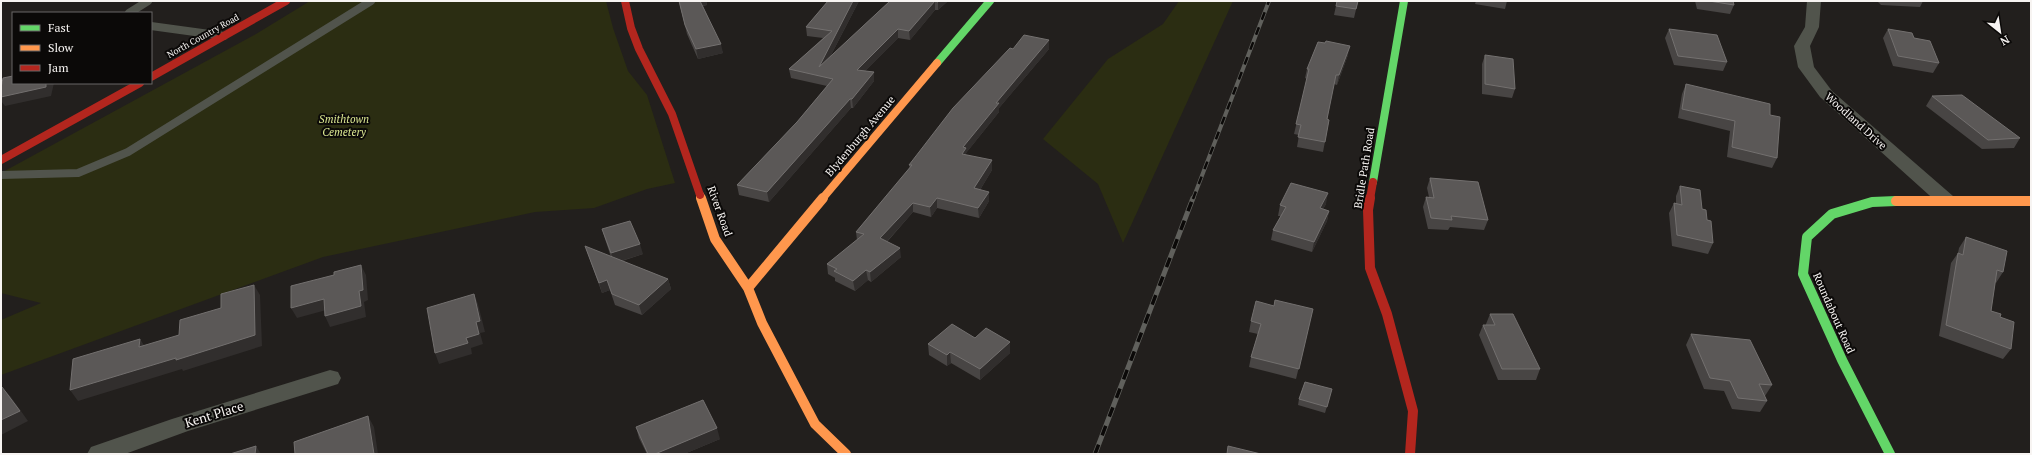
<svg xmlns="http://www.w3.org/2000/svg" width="2032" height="455" font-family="'PT Serif',serif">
  <rect width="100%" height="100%" fill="#221f1d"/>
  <path fill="#2b2d12" d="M 310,1 L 606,1 L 613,28 L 628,71 L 647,95 L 675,183 L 647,189 L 594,208 L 535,212 L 323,257 L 1,375 L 1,320 L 41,303 L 1,293 L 1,173 L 256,34 Z
    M 1179,1 L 1233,1 L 1123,243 L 1098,184 L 1043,139 L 1108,59 L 1163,24 Z"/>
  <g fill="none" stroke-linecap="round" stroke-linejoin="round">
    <path stroke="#51544c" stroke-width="8" d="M 129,13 L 148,1
      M 151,26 L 224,36
      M 1,175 L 78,173 L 128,152 L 371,1"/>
    <path fill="#51544c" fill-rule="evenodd" d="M 1807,1 L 1821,1 L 1819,27 L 1810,46 L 1814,67 L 1832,91 L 1953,196 L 1955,200 L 1953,204 L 1946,206 L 1939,204 L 1820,97 L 1798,67 L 1794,46 L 1805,27 Z
      M 330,370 L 338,372 L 341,378 L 338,384 L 188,431 L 125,454 L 87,454 L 91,447 L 172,419 Z"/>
    <path stroke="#63d668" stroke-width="8" d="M 937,63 L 990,1
      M 1373,182 L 1404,1"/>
    <path stroke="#63d668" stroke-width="10" d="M 1890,454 L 1842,360 L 1803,274 L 1807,237 L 1832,214 L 1872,202 L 1896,201"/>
    <path stroke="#ff974d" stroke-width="8" d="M 700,195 L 701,199
      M 822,199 L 937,63"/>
    <path stroke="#ff974d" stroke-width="10" d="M 701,198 L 715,239 L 748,288 L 762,323 L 815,424 L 846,454
      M 1896,201 L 2031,201
      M 748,288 L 823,198"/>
    <path stroke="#b3261e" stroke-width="8" d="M 625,1 L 631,28 L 639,49 L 672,114 L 700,195
      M 151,77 L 286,1
      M 1,160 L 140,83
      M 1370,199 L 1373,182"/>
    <path stroke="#b3261e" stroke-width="10" d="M 1370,198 L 1368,210 L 1370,268 L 1387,314 L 1413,411 L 1410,454"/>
    <defs>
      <path id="rail-far1" d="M 1193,199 L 1269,1"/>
      <path id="rail" d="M 1095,454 L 1193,198"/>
    </defs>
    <use href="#rail-far1" stroke="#60605c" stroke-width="4"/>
    <use href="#rail" stroke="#60605c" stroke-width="5"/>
    <use href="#rail-far1" stroke="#0b0908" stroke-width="2.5" stroke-dasharray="8" stroke-linecap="butt"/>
    <use href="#rail" stroke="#0b0908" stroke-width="3.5" stroke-dasharray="10" stroke-linecap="butt"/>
  </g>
  <path fill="#484544" d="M 679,1 L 706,1 L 707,5 L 703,6 L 723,53 L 698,59 L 687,34 Z
    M 828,1 L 859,1 L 830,57 L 890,1 L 948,1 L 938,10 L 935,10 L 910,40 L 898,38 L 865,71 L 874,72 L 874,81 L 853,108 L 851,108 L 769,202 L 739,195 L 737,185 L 797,122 L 827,86 L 791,78 L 789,69 L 823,38 L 807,36 L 806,27 Z
    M 1337,1 L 1358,1 L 1354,18 L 1334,15 Z
    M 1476,1 L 1507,1 L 1505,9 L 1475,4 Z
    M 1695,1 L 1733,1 L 1734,5 L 1730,14 L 1697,9 Z
    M 1877,1 L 1923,1 L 1920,7 L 1881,5 Z
    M 1669,29 L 1727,62 L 1723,71 L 1674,65 L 1665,38 Z
    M 1888,29 L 1914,38 L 1939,63 L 1933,73 L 1893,66 L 1883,38 Z
    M 1013,49 L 1049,49 L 999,108 L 999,112 L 966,153 L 966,155 L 992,160 L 992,170 L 980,190 L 989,201 L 979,218 L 937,208 L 931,217 L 913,212 L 887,242 L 901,257 L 871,282 L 868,280 L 855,291 L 835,281 L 835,278 L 828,274 L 827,264 L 857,240 L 856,232 L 910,168 L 909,165 Z
    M 1348,55 L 1337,85 L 1334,84 L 1327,119 L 1329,120 L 1323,152 L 1297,147 L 1299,135 L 1294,134 L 1307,79 L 1305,78 L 1307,69 Z
    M 1485,55 L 1515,89 L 1512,98 L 1482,94 L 1482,64 Z
    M 1686,84 L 1770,115 L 1777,158 L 1772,168 L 1727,157 L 1730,131 L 1678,118 L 1682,94 Z
    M 1932,96 L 2020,138 L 2014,148 L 1982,149 L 1926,106 Z
    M 1430,178 L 1488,220 L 1484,230 L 1450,227 L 1448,230 L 1428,229 L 1423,207 L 1426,197 L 1429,197 L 1427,188 Z
    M 1680,186 L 1702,209 L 1707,220 L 1713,243 L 1708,254 L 1672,246 L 1669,213 L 1674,203 L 1676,203 L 1676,196 Z
    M 1326,204 L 1323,209 L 1329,211 L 1327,221 L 1312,252 L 1271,240 L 1273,230 L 1281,216 L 1278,216 L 1280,205 Z
    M 602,229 L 643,254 L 622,261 L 668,279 L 671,289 L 642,315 L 615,305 L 610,290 L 602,293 L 585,246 L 611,257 L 605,239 Z
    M 1966,237 L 2003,272 L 1996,283 L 1995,282 L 1991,311 L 2000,317 L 2011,349 L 2003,359 L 1939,336 L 1951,263 L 1958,253 L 1959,248 Z
    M 1274,306 L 1313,309 L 1296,379 L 1249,367 L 1251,357 L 1258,334 L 1249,332 L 1251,321 Z
    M 1490,314 L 1540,369 L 1536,380 L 1498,380 L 1479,335 L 1483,325 L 1486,325 L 1486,324 Z
    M 1691,334 L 1772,385 L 1765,396 L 1764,396 L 1767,401 L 1760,412 L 1732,409 L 1724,391 L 1704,389 L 1686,345 Z
    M 975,338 L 1010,353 L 980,380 L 951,363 L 947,366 L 929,355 L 928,344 Z
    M 1332,389 L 1325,413 L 1298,405 L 1299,399 Z
    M 636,427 L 720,439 L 684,454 L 647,454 L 639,438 Z"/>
  <path fill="#312e2d" d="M 699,1 L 706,1 L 707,5 L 700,6 Z
    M 853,1 L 859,1 L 820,76 L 819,67 Z
    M 935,1 L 935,10 L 910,40 L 909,31 Z
    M 939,1 L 948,1 L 938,10 L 938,2 Z
    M 898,29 L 898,38 L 858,78 L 857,70 Z
    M 1049,40 L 1049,49 L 999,108 L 999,112 L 966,153 L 966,157 L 962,154 L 963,147 L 996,103 Z
    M 721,44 L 723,53 L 698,59 L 696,49 Z
    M 1350,46 L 1348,55 L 1337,85 L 1339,75 Z
    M 874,72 L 874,81 L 853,108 L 852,99 Z
    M 46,83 L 54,83 L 51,96 L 5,106 L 1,101 L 1,97 Z
    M 850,99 L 851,108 L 769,202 L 767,192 Z
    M 992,160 L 992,170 L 975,198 L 974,188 Z
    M 989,192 L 989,201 L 979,218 L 978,208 Z
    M 1328,193 L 1326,204 L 1318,218 L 1320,208 Z
    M 937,198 L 937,208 L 931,217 L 930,207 Z
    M 913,203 L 913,212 L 881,248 L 880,238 Z
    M 1329,211 L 1327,221 L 1312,252 L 1314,242 Z
    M 640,244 L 643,254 L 614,263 L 611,253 Z
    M 900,248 L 901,257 L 871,282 L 870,272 Z
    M 361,265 L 366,275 L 368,300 L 364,302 L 366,317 L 330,327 L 325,316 Z
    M 866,270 L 868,280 L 855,291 L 853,281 Z
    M 668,279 L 671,289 L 642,315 L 639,305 Z
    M 607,280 L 610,290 L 602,293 L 599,283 Z
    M 254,285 L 260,295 L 262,346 L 183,371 L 182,369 L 78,401 L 70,390 L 176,358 Z
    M 474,294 L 478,304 L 485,332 L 480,333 L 483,344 L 471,348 L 472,354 L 439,364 L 435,353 L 466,338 Z
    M 324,299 L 330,309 L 297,318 L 291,308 Z
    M 140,339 L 147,350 L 139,347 Z
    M 1010,342 L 1010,353 L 980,380 L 980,369 Z
    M 950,352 L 951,363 L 947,366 L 947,355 Z
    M 2,387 L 11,397 L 28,421 L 1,435 Z
    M 368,416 L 374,427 L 378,454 L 374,454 Z
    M 717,428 L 720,439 L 684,454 L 655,454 Z
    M 256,446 L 261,454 L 255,454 Z"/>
  <path fill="#5b5857" stroke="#73706f" d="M 679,1 L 700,1 L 721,44 L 696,49 L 685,25 Z
    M 828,1 L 853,1 L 819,67 L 890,1 L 939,1 L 938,2 L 935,1 L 909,31 L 898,29 L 857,70 L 874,72 L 852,99 L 850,99 L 767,192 L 737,185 L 797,122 L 833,79 L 789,69 L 832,31 L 806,27 Z
    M 1337,1 L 1358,1 L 1356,9 L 1336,6 Z
    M 1709,1 L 1733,1 L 1734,5 Z
    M 1669,29 L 1717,35 L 1727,62 L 1678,56 Z
    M 1888,29 L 1912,33 L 1914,38 L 1930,41 L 1939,63 L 1898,56 Z
    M 1024,35 L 1049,40 L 996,103 L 999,103 L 963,147 L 966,148 L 962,154 L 992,160 L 974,188 L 989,192 L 978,208 L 937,198 L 930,207 L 913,203 L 880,238 L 900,248 L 870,272 L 866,270 L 853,281 L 834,271 L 837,269 L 827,264 L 864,234 L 856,232 L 912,165 L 909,165 L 953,108 L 1010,48 L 1013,49 Z
    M 1326,41 L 1350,46 L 1339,75 L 1336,75 L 1327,119 L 1329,120 L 1325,142 L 1298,137 L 1301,125 L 1296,124 L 1309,69 L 1307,69 L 1318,42 L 1325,43 Z
    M 1485,55 L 1513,59 L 1515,89 L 1485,84 Z
    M 13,76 L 13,83 L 46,83 L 46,87 L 1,97 L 1,88 L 3,78 Z
    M 1686,84 L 1770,104 L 1770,115 L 1780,117 L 1777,158 L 1732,147 L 1735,121 L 1682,109 Z
    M 1962,95 L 2020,138 L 1988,140 L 1932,96 Z
    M 1430,178 L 1478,182 L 1488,220 L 1451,216 L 1452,220 L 1431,218 L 1426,197 L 1434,198 Z
    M 1291,183 L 1328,193 L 1320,208 L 1329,211 L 1314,242 L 1273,230 L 1286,207 L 1280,205 Z
    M 1680,186 L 1700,190 L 1702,209 L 1706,210 L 1707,220 L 1711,221 L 1713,243 L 1677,235 L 1674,203 L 1682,205 Z
    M 630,221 L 640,244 L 611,253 L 602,229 Z
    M 1966,237 L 2007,251 L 2003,272 L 1997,270 L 1991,311 L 2001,314 L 2000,317 L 2014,322 L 2011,349 L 1946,325 L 1958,253 L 1963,255 Z
    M 585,246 L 668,279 L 639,305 L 612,294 L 607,280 L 599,283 Z
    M 361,265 L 363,290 L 359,291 L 361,306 L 325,316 L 324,299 L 291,308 L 291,286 L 334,275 L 334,272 Z
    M 254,285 L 255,335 L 176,360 L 176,358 L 70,390 L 73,359 L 140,339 L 139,347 L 179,335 L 180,320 L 221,308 L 221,294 Z
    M 474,294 L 480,321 L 476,322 L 479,334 L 466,338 L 468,343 L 435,353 L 427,308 Z
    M 1275,300 L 1313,309 L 1299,369 L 1251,357 L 1261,324 L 1251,321 L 1256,301 L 1274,306 Z
    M 1490,314 L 1513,314 L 1540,369 L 1502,369 L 1483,325 L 1495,325 Z
    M 952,324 L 975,338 L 986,328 L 1010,342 L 980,369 L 950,352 L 947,355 L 928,344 Z
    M 1691,334 L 1750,340 L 1772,385 L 1759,384 L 1767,401 L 1738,398 L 1730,381 L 1710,378 Z
    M 1305,382 L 1332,389 L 1327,407 L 1299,399 Z
    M 1,387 L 2,387 L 20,411 L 1,420 Z
    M 703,400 L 717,428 L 655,454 L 648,454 L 636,427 Z
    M 368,416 L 374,454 L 295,454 L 294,442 Z
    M 256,446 L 255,454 L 230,454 Z
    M 1228,446 L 1261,454 L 1227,454 Z"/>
  <g text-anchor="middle" stroke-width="4" stroke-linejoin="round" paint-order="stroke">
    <g font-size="9" fill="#f7f4f2" stroke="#0b0908">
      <text transform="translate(203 36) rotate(-29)" y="3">North Country Road</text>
    </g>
    <g font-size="11" font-style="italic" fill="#dbe791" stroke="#0b0908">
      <text x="344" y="123">Smithtown<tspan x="344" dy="13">Cemetery</tspan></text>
    </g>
    <g font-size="11" fill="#f7f4f2" stroke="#0b0908">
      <text transform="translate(1856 121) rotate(42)" y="4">Woodland Drive</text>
      <text transform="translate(860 136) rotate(-50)" y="4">Blydenburgh Avenue</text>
      <text transform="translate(1364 168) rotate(-81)" y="4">Bridle Path Road</text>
      <text transform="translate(720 211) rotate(70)" y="4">River Road</text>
      <text transform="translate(1834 313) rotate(66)" y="4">Roundabout Road</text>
    </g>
    <g font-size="13" fill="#f7f4f2" stroke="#0b0908">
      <text transform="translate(214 414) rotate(-17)" y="5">Kent Place</text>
    </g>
  </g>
  <rect width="2032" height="455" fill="none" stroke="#f7f4f2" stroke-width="4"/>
  <rect x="12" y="12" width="140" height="72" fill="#0b0908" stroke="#696766"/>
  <rect x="20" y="25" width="20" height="6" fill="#63d668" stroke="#696766"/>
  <text x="48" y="32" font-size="12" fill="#f7f4f2">Fast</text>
  <rect x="20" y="45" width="20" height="6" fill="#ff974d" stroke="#696766"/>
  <text x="48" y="52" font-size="12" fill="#f7f4f2">Slow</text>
  <rect x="20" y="65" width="20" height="6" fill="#b3261e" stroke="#696766"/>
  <text x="48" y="72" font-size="12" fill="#f7f4f2">Jam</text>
  <g transform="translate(2000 32) rotate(150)" stroke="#0b0908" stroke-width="3" paint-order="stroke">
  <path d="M0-3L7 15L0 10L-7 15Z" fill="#f7f4f2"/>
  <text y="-6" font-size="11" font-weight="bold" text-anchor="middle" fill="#f7f4f2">N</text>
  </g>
</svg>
